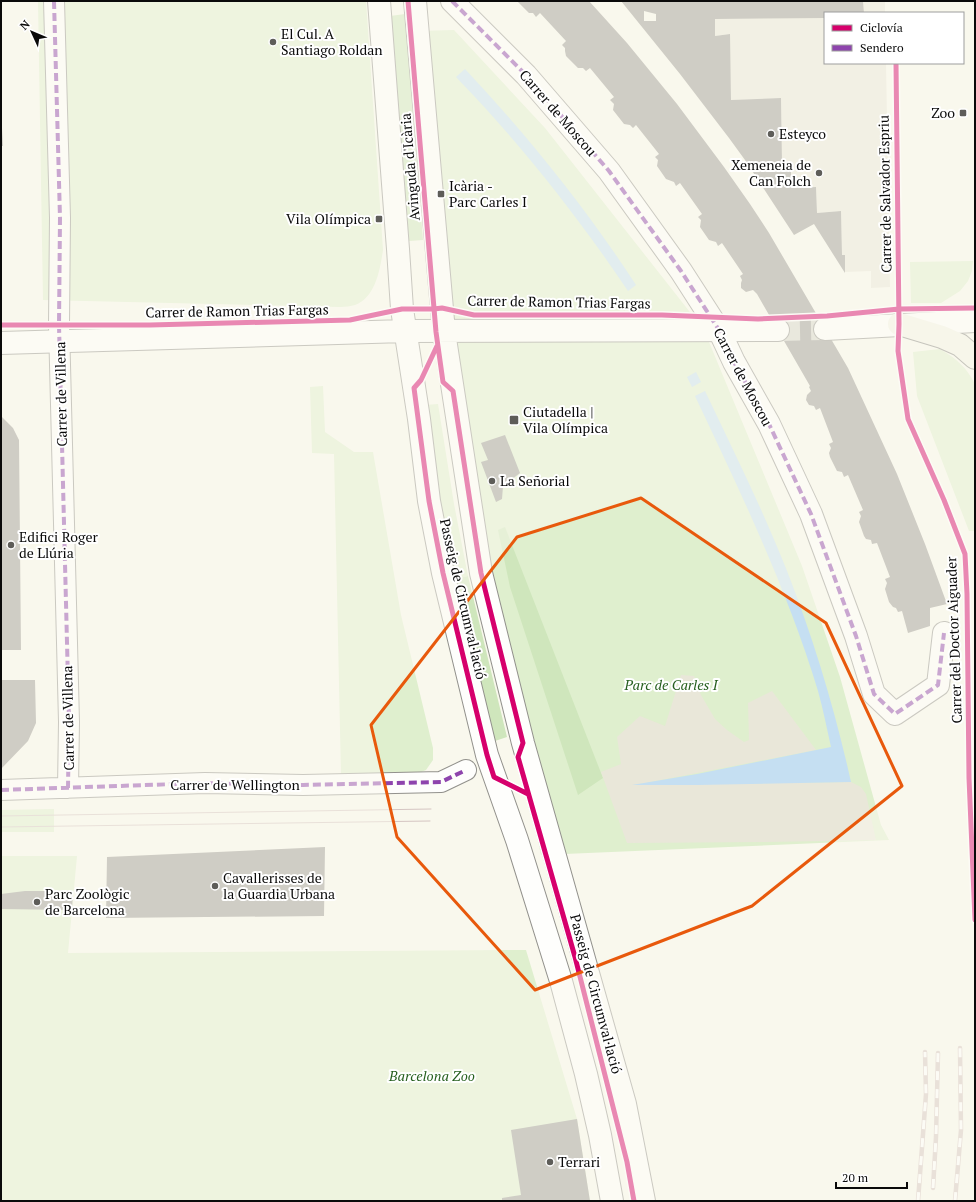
<svg xmlns="http://www.w3.org/2000/svg" width="976" height="1202" font-family="'PT Serif',serif">
  <rect width="100%" height="100%" fill="#f9f8ed"/>
  <path fill="#dfefce" d="M 38,1 L 366,1 L 383,250 C 380,269 376,297 355,305 C 351,306 345,307 340,307 L 43,300 Z
    M 454,30 L 545,128 L 704,330 L 802,566 L 840,677 L 881,825 L 889,840 L 541,855 L 481,573 L 419,31 Z
    M 973,261 L 972,271 L 968,281 L 960,291 L 941,303 L 911,303 L 910,262 Z
    M 940,349 C 957,359 966,367 975,384 L 975,531 L 969,531 L 917,396 L 913,352 Z
    M 323,386 L 325,432 L 354,452 L 373,452 L 401,615 L 433,748 L 433,760 L 426,770 L 414,775 L 341,775 L 334,454 L 312,453 L 310,387 Z
    M 438,404 L 454,504 L 468,576 L 455,579 L 445,533 L 425,405 Z
    M 54,809 L 54,832 L 1,832 L 1,810 Z
    M 1,856 L 77,856 L 68,953 L 526,950 L 577,1119 L 590,1201 L 1,1201 Z"/>
  <path fill="#cfe6bc" d="M 405,14 L 423,240 L 409,241 L 390,16 Z
    M 505,527 L 603,778 L 578,795 L 510,587 L 498,530 Z
    M 468,576 L 507,737 L 495,741 L 455,579 Z"/>
  <path fill="#e9e7d9" d="M 863,1 L 885,1 L 885,13 L 864,13 Z
    M 789,18 L 825,18 L 825,63 L 886,63 L 890,287 L 871,288 L 871,271 L 845,272 L 842,255 L 841,211 L 817,213 L 816,187 L 791,188 L 791,162 L 782,163 L 781,98 L 731,100 L 729,34 L 715,36 L 715,19 Z
    M 681,675 L 694,676 L 701,695 L 715,719 L 727,730 L 744,742 L 749,740 L 748,703 L 772,691 L 816,750 L 635,785 L 851,782 L 861,787 L 866,794 L 876,840 L 767,842 L 627,843 L 601,772 L 621,764 L 617,737 L 640,716 L 665,726 Z"/>
  <path fill="#c5dff2" d="M 465,69 C 528,136 586,208 636,285 L 628,291 C 577,215 520,143 456,77 Z
    M 696,372 L 701,382 L 692,387 L 687,377 Z
    M 705,391 C 733,450 763,510 787,571 C 814,640 835,710 851,782 L 698,785 L 632,785 L 697,774 L 831,747 C 827,729 823,709 818,691 C 787,589 741,493 695,396 Z"/>
  <path fill="#9b9994" fill-rule="evenodd" d="M 517,1 L 589,1 L 627,43 L 677,104 L 724,167 L 750,204 L 769,233 L 848,368 L 897,474 L 925,544 L 947,604 L 930,608 L 930,626 L 908,633 L 902,611 L 898,612 L 896,608 L 893,607 L 889,602 L 885,589 L 887,583 L 885,579 L 890,577 L 877,543 L 872,544 L 871,540 L 866,539 L 864,536 L 859,522 L 861,516 L 859,512 L 863,510 L 848,475 L 844,477 L 842,472 L 837,471 L 830,457 L 829,453 L 831,448 L 829,444 L 833,442 L 820,408 L 816,410 L 814,406 L 809,405 L 806,400 L 807,395 L 811,391 L 809,387 L 810,386 L 757,294 L 753,290 L 746,292 L 741,288 L 741,283 L 742,280 L 740,276 L 743,274 L 722,243 L 718,246 L 716,242 L 709,240 L 700,227 L 701,220 L 698,217 L 702,214 L 680,183 L 676,186 L 674,182 L 666,179 L 657,166 L 658,160 L 655,157 L 659,154 L 636,125 L 633,128 L 630,125 L 624,124 L 613,110 L 614,104 L 610,100 L 614,97 L 590,68 L 586,71 L 583,68 L 578,68 L 566,56 L 565,51 L 565,48 L 562,45 L 566,41 L 540,13 L 536,17 L 533,13 L 529,13 Z
    M 621,1 L 863,1 L 864,13 L 825,13 L 825,18 L 715,19 L 715,36 L 730,34 L 731,100 L 781,98 L 782,163 L 791,162 L 791,188 L 816,187 L 817,213 L 841,211 L 842,255 L 845,255 L 845,273 L 814,224 L 794,235 L 745,160 L 729,138 L 680,74 ZM 644,11 L 656,14 L 656,21 L 644,21 Z
    M 1,128 L 2,128 L 3,146 L 1,146 Z
    M 1,416 L 13,428 L 19,440 L 21,650 L 1,650 Z
    M 505,435 L 520,473 L 503,486 L 502,499 L 496,502 L 481,462 L 488,460 L 481,443 Z
    M 1,680 L 35,680 L 36,723 L 28,741 L 1,769 Z
    M 325,847 L 324,916 L 106,918 L 107,857 Z
    M 25,891 L 73,891 L 72,910 L 1,909 L 1,894 Z
    M 577,1119 L 590,1201 L 502,1201 L 502,1198 L 521,1195 L 511,1130 Z"/>
  <g fill="none" stroke-linecap="round" stroke-linejoin="round">
    <path stroke="#d5d4cb" stroke-width="22" stroke-dasharray="22 11" stroke-linecap="butt" d="M 778,330 L 825,329"/>
    <defs>
      <path id="pedestrian" d="M 54,1 L 60,218 L 59,325 L 69,722 L 68,788
        M 1,790 L 205,783 L 303,785 L 441,782 L 466,770"/>
      <path id="minor" d="M 452,1 L 526,75 L 609,171 L 681,271 L 719,330 L 734,362 L 769,424 L 811,514 L 856,636 L 874,694 L 895,714 L 938,685 L 944,633"/>
      <path id="tertiary" d="M 379,1 L 398,249 L 402,309 L 419,419 L 429,501 L 443,573 L 487,755 L 517,840 L 561,981 L 586,1074 L 600,1135 L 612,1201
        M 415,1 L 444,332 L 481,573 L 523,743 L 625,1104 L 644,1201
        M 825,329 L 975,321
        M 1,343 L 405,331 L 778,330"/>
      <path id="secondary" d="M 899,324 L 942,337 L 960,345 L 975,358"/>
    </defs>
    <use href="#pedestrian" stroke="#92918c" stroke-width="22"/>
    <use href="#minor" stroke="#92918c" stroke-width="24"/>
    <use href="#tertiary" stroke="#92918c" stroke-width="24"/>
    <use href="#secondary" stroke="#888883" stroke-width="24"/>
    <use href="#pedestrian" stroke="#fefefc" stroke-width="20"/>
    <use href="#minor" stroke="#fefefc" stroke-width="22"/>
    <use href="#tertiary" stroke="#fefefc" stroke-width="22"/>
    <use href="#secondary" stroke="#f4f3e7" stroke-width="22"/>
    <path stroke="#d5c5c2" stroke-width="1" d="M 1,816 L 431,809
      M 1,827 L 430,821"/>
    <defs>
      <path id="rail" d="M 933,1188 L 936,1137 L 938,1053
        M 918,1201 L 926,1094 L 925,1052
        M 955,1201 L 961,1130 L 960,1048"/>
    </defs>
    <use href="#rail" stroke="#d5c5c2" stroke-width="4.5"/>
    <use href="#rail" stroke="#fff" stroke-width="3" stroke-dasharray="9" stroke-linecap="butt"/>
    <path stroke="#8e44ad" stroke-width="4" stroke-dasharray="8 4" stroke-linecap="butt" d="M 54,1 L 60,218 L 59,325 L 69,722 L 68,788
      M 452,1 L 526,75 L 609,171 L 681,271 L 719,330 L 734,362 L 769,424 L 811,514 L 856,636 L 874,694 L 895,714 L 938,685 L 944,633
      M 1,790 L 205,783 L 303,785 L 441,782 L 466,770"/>
    <defs>
      <path id="cycleway" d="M 408,1 L 436,332 L 443,382 L 453,391 L 481,573 L 523,743 L 518,757 L 575,957 L 627,1162 L 634,1201
        M 896,63 L 899,324 L 898,351 L 908,419 L 944,500 L 965,554 L 967,594 L 969,778 L 975,920
        M 1,325 L 150,325 L 350,320 L 402,309 L 434,309 L 442,308 L 474,315 L 662,315 L 758,319 L 827,316 L 899,309 L 975,308
        M 437,346 L 421,380 L 414,388 L 429,501 L 443,573 L 487,755 L 494,777 L 528,794"/>
    </defs>
    <use href="#cycleway" stroke="#fff" stroke-width="8"/>
    <use href="#cycleway" stroke="#d6006c" stroke-width="5"/>
  </g>
  <path d="M0 0H976V1202H0ZM 641,498 L 826,623 L 902,786 L 752,906 L 535,990 L 397,837 L 371,725 L 517,537 Z" fill="#f9f8ed" fill-opacity=".55" fill-rule="evenodd"/>
  <path fill="none" stroke="#e8590c" stroke-width="3" stroke-linejoin="round" d="M 641,498 L 826,623 L 902,786 L 752,906 L 535,990 L 397,837 L 371,725 L 517,537 Z"/>
  <g fill="#5e5d59" stroke="#fff" stroke-width="1.5">
    <circle cx="273" cy="42" r="4"/>
    <rect x="959" y="109" width="8" height="8" rx="2"/>
    <circle cx="771" cy="134" r="4"/>
    <circle cx="819" cy="173" r="4"/>
    <rect x="437" y="190" width="8" height="8" rx="2"/>
    <rect x="375" y="215" width="8" height="8" rx="2"/>
    <rect x="509" y="415" width="10" height="10" rx="2"/>
    <circle cx="492" cy="481" r="4"/>
    <circle cx="11" cy="545" r="4"/>
    <circle cx="215" cy="886" r="4"/>
    <circle cx="37" cy="902" r="4"/>
    <circle cx="550" cy="1162" r="4"/>
  </g>
  <g text-anchor="middle" stroke-width="4" stroke-linejoin="round" paint-order="stroke">
    <g font-size="14" fill="#0a0a0a" stroke="#fff" text-anchor="start">
      <text x="281" y="39">El Cul. A<tspan x="281" dy="16">Santiago Roldan</tspan></text>
      <text x="955" y="118" text-anchor="end">Zoo</text>
      <text x="779" y="139">Esteyco</text>
      <text x="811" y="170" text-anchor="end">Xemeneia de<tspan x="811" dy="16">Can Folch</tspan></text>
      <text x="449" y="191">Icària -<tspan x="449" dy="16">Parc Carles I</tspan></text>
      <text x="371" y="224" text-anchor="end">Vila Olímpica</text>
      <text x="523" y="417">Ciutadella |<tspan x="523" dy="16">Vila Olímpica</tspan></text>
      <text x="500" y="486">La Señorial</text>
      <text x="19" y="542">Edifici Roger<tspan x="19" dy="16">de Llúria</tspan></text>
      <text x="223" y="883">Cavallerisses de<tspan x="223" dy="16">la Guardia Urbana</tspan></text>
      <text x="45" y="899">Parc Zoològic<tspan x="45" dy="16">de Barcelona</tspan></text>
      <text x="558" y="1167">Terrari</text>
    </g>
    <g font-size="14" fill="#0a0a0a" stroke="#fff">
      <text transform="translate(558 113) rotate(49)" y="5">Carrer de Moscou</text>
      <text transform="translate(410 167) rotate(-95)" y="5">Avinguda d'Icària</text>
      <text transform="translate(885 194) rotate(-91)" y="5">Carrer de Salvador Espriu</text>
      <text transform="translate(559 302) rotate(1)" y="5">Carrer de Ramon Trias Fargas</text>
      <text transform="translate(237 311) rotate(-1)" y="5">Carrer de Ramon Trias Fargas</text>
      <text transform="translate(743 377) rotate(62)" y="5">Carrer de Moscou</text>
      <text transform="translate(61 394) rotate(-91)" y="5">Carrer de Villena</text>
      <text transform="translate(463 599) rotate(77)" y="5">Passeig de Circumval·lació</text>
      <text transform="translate(954 640) rotate(-92)" y="5">Carrer del Doctor Aiguader</text>
      <text transform="translate(68 718) rotate(-91)" y="5">Carrer de Villena</text>
      <text x="235" y="790">Carrer de Wellington</text>
      <text transform="translate(596 994) rotate(75)" y="5">Passeig de Circumval·lació</text>
    </g>
    <g font-size="14" font-style="italic" fill="#265f1e" stroke="#fff">
      <text x="671" y="690">Parc de Carles I</text>
      <text x="432" y="1081">Barcelona Zoo</text>
    </g>
  </g>
  <rect width="976" height="1202" fill="none" stroke="#0a0a0a" stroke-width="4"/>
  <rect x="824" y="12" width="140" height="52" fill="#ffffff" stroke="#9d9d9d"/>
  <rect x="832" y="25" width="20" height="6" fill="#d6006c" stroke="#9d9d9d"/>
  <text x="860" y="32" font-size="12" fill="#0a0a0a">Ciclovía</text>
  <rect x="832" y="45" width="20" height="6" fill="#8e44ad" stroke="#9d9d9d"/>
  <text x="860" y="52" font-size="12" fill="#0a0a0a">Sendero</text>
  <g transform="translate(32 32) rotate(314)" stroke="#ffffff" stroke-width="3" paint-order="stroke">
  <path d="M0-3L7 15L0 10L-7 15Z" fill="#0a0a0a"/>
  <text y="-6" font-size="11" font-weight="bold" text-anchor="middle" fill="#0a0a0a">N</text>
  </g>
  <path d="M836 1182v6h71v-6" fill="none" stroke="#0a0a0a" stroke-width="2"/>
  <text x="842" y="1182" font-size="12" fill="#0a0a0a" stroke="#ffffff" stroke-width="3" paint-order="stroke">20 m</text>
</svg>
